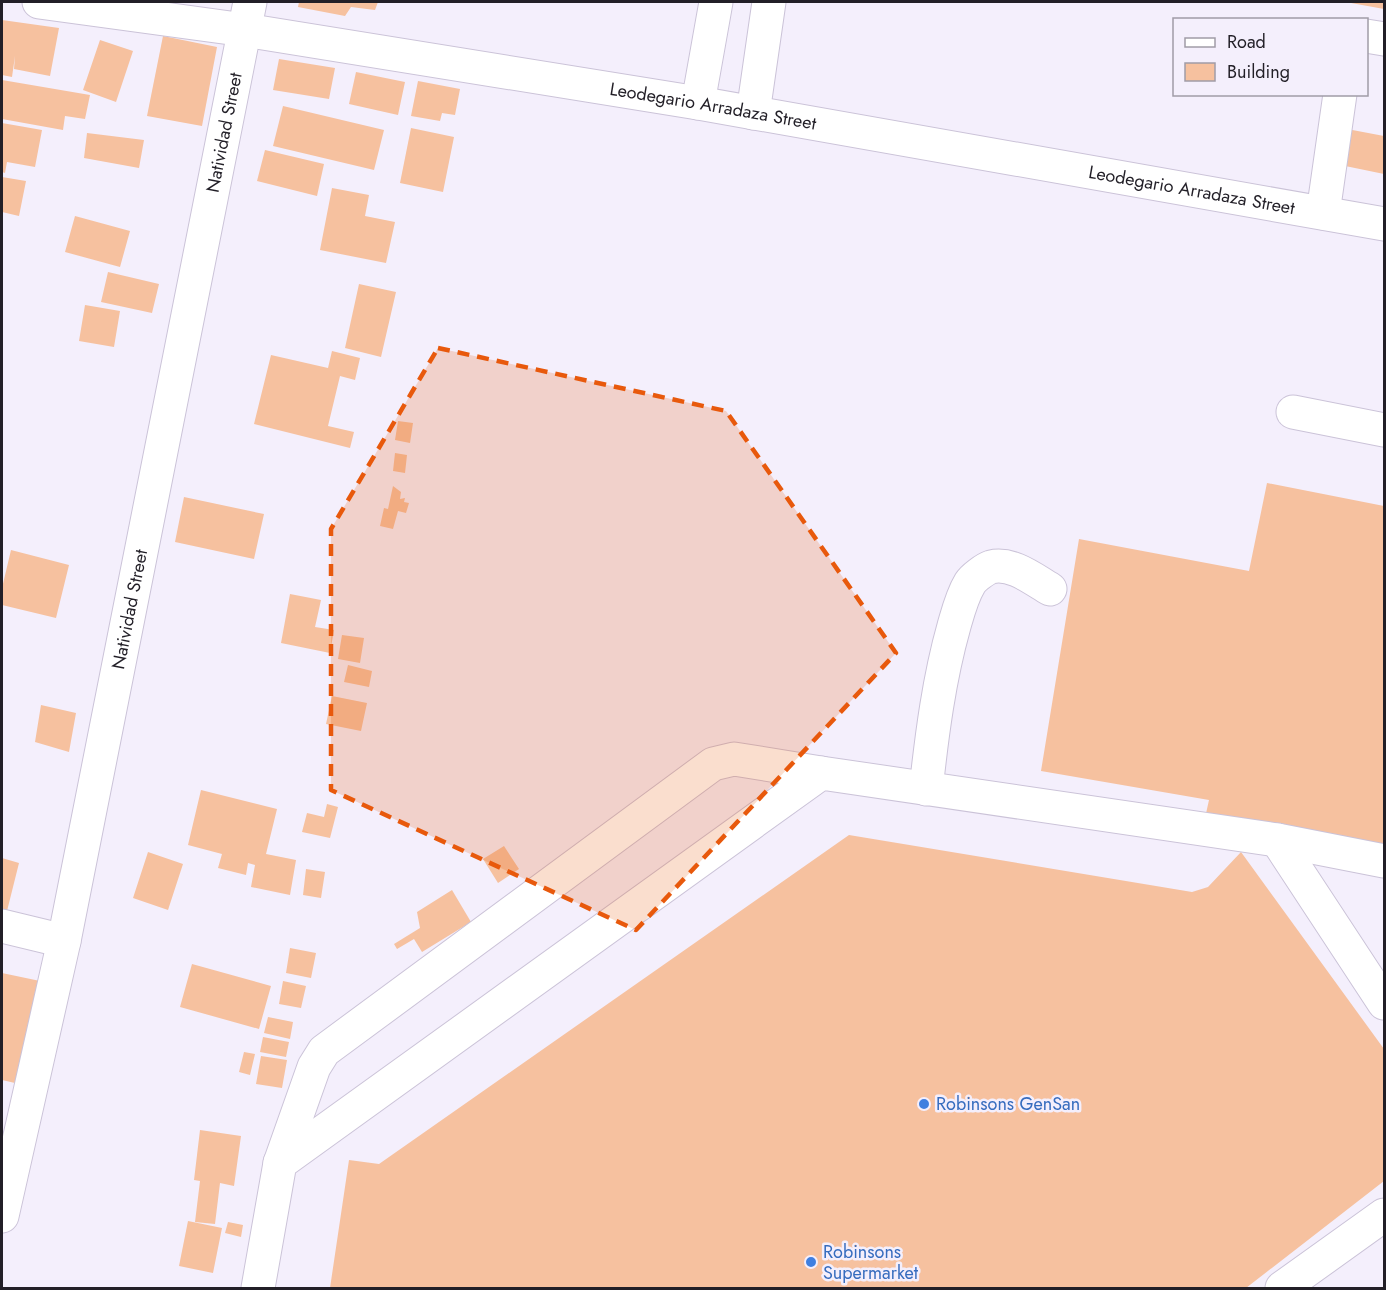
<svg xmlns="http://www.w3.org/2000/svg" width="1386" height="1290" font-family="Jost,sans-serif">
  <rect width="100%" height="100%" fill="#f4effc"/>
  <path fill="#f6c19f" d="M 299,2 L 378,2 L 375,10 L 351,7 L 345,16 L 298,7 Z
    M 1351,2 L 1384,2 L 1384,9 L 1351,3 Z
    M 2,20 L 59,28 L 50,76 L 14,69 L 15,56 L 12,77 L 2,75 Z
    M 163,36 L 217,47 L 202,126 L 147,116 Z
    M 100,40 L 133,51 L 116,102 L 83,90 Z
    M 279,59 L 335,68 L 329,99 L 273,90 Z
    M 356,72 L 405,82 L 398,115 L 349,104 Z
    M 2,80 L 90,95 L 85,119 L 65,116 L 63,130 L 2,119 Z
    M 418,81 L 460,89 L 455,115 L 442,113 L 440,121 L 411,116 Z
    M 283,106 L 384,130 L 374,170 L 273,146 Z
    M 2,123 L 42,130 L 35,167 L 7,162 L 5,173 L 2,172 Z
    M 1326,125 L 1384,136 L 1384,174 L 1321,161 Z
    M 411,128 L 454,137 L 443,192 L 400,183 Z
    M 87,133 L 144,140 L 139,168 L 84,158 Z
    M 265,150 L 324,164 L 317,196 L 257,181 Z
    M 2,177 L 26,181 L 19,216 L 2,212 Z
    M 332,188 L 369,195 L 365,216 L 395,222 L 386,263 L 320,250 Z
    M 75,216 L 130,231 L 120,267 L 65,252 Z
    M 108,272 L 159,284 L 152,313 L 101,302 Z
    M 359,284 L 396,292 L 381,357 L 345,348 Z
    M 85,305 L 120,311 L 114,347 L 79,341 Z
    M 332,351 L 360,358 L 355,380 L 340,376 L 328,426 L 354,432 L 350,448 L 254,424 L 271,355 L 328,368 Z
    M 398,421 L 413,423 L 410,443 L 395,440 Z
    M 395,453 L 407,455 L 405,473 L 393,471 Z
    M 1267,483 L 1384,506 L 1384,851 L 1205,818 L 1209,800 L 1041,771 L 1079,539 L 1249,571 Z
    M 393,486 L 401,492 L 400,499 L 405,498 L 404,502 L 409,503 L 406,513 L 398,511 L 393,529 L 380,526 L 384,508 L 388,509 Z
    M 184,497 L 264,514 L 254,559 L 175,542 Z
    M 11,550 L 69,565 L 56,618 L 2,605 L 2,588 Z
    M 290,594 L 321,600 L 315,627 L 334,630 L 330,653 L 281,643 Z
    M 342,635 L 364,638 L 360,663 L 338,659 Z
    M 348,665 L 372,671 L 369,687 L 344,682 Z
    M 332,696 L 367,703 L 361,731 L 326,724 Z
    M 41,705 L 76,713 L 69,752 L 35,742 Z
    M 201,790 L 277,809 L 266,854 L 296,860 L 290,895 L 251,887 L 255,865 L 248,863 L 246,875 L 218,868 L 222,854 L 188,845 Z
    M 327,804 L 338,807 L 330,838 L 302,832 L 307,813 L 324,817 Z
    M 849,835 L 1192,892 L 1208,887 L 1241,852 L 1384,1049 L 1384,1181 L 1246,1288 L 330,1288 L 349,1160 L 379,1164 Z
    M 504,846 L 519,869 L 498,883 L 483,859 Z
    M 148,852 L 183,864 L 168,910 L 133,898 Z
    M 2,858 L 19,863 L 7,911 L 2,910 Z
    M 306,869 L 325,872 L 321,898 L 303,895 Z
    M 452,890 L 471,922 L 422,952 L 414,939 L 397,949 L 394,944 L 420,928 L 417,912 Z
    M 290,948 L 316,953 L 311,978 L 286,973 Z
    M 192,964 L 271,986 L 259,1029 L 180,1007 Z
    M 2,973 L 40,981 L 15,1083 L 2,1080 Z
    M 283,981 L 306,986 L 301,1008 L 279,1004 Z
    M 268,1017 L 293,1022 L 290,1039 L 264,1033 Z
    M 263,1037 L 289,1042 L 286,1057 L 260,1052 Z
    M 244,1052 L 255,1054 L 250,1075 L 239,1072 Z
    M 261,1056 L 287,1060 L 282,1088 L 256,1084 Z
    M 200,1130 L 241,1136 L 234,1186 L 220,1183 L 215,1224 L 195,1222 L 200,1181 L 194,1180 Z
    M 188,1221 L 222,1228 L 213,1273 L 179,1266 Z
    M 228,1222 L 243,1225 L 241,1237 L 225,1233 Z"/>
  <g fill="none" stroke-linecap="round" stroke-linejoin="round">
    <defs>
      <g id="minor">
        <path id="s1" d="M 39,2 L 245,30 L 698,103 L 1384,224"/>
        <path d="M 1366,36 L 1384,39"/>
        <path d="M 698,103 L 716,2"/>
        <path d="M 753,113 L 769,2"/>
        <path d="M 1323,213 L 1340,94"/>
        <path d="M 1293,412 L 1384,430"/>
        <path d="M 926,789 C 932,734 939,679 954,626 C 958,612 962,596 970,583 C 973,578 985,569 991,567 C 1012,562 1033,579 1050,589"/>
        <path d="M 1277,840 L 1384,1003"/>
        <path d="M 2,926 L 64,941"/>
        <path d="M 280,1163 L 314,1067 L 324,1051 L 713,764 L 734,759 L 821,773"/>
        <path id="s2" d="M 2,1216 L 64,941 L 250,2"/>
        <path d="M 258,1288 L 280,1163 L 821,773 L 1277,840 L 1384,861"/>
        <path d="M 1282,1288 L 1384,1215"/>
      </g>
    </defs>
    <use href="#minor" stroke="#cbc3d8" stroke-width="35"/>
    <use href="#minor" stroke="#fff" stroke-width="33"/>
  </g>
  <path fill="#e8590c" fill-opacity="0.2" stroke="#e8590c" stroke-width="4.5" stroke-dasharray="12 8" stroke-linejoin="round" d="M 438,348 L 726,411 L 896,653 L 636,930 L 331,790 L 331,529 Z"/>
  <g fill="#3f7fe0" stroke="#f4effc" stroke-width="2">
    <circle cx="924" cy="1104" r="6"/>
    <circle cx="811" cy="1262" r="6"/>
  </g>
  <g text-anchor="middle" stroke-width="5" stroke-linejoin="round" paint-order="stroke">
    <g font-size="18" fill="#221f27" stroke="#f4effc">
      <text dy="6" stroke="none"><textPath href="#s1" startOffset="682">Leodegario Arradaza Street</textPath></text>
      <text dy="6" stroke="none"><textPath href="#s2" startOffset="1106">Natividad Street</textPath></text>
      <text dy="6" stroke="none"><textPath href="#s1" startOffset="1168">Leodegario Arradaza Street</textPath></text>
      <text dy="6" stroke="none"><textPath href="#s2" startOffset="620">Natividad Street</textPath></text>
    </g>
    <g font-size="18" fill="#366cbe" stroke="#f4effc" text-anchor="start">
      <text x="936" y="1110">Robinsons GenSan</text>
      <text x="823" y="1258">Robinsons<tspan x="823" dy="21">Supermarket</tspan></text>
    </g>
  </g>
  <rect width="1386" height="1290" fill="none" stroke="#221f27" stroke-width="6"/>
  <rect x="1173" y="18" width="195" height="78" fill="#f4effc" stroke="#a09ca7" stroke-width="1.5"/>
  <rect x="1185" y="38" width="30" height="9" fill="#ffffff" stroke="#a09ca7" stroke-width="1.5"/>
  <text x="1227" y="48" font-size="18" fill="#221f27">Road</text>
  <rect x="1185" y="63" width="30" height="18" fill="#f6c19f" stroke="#a09ca7" stroke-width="1.5"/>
  <text x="1227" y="78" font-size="18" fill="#221f27">Building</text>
</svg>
